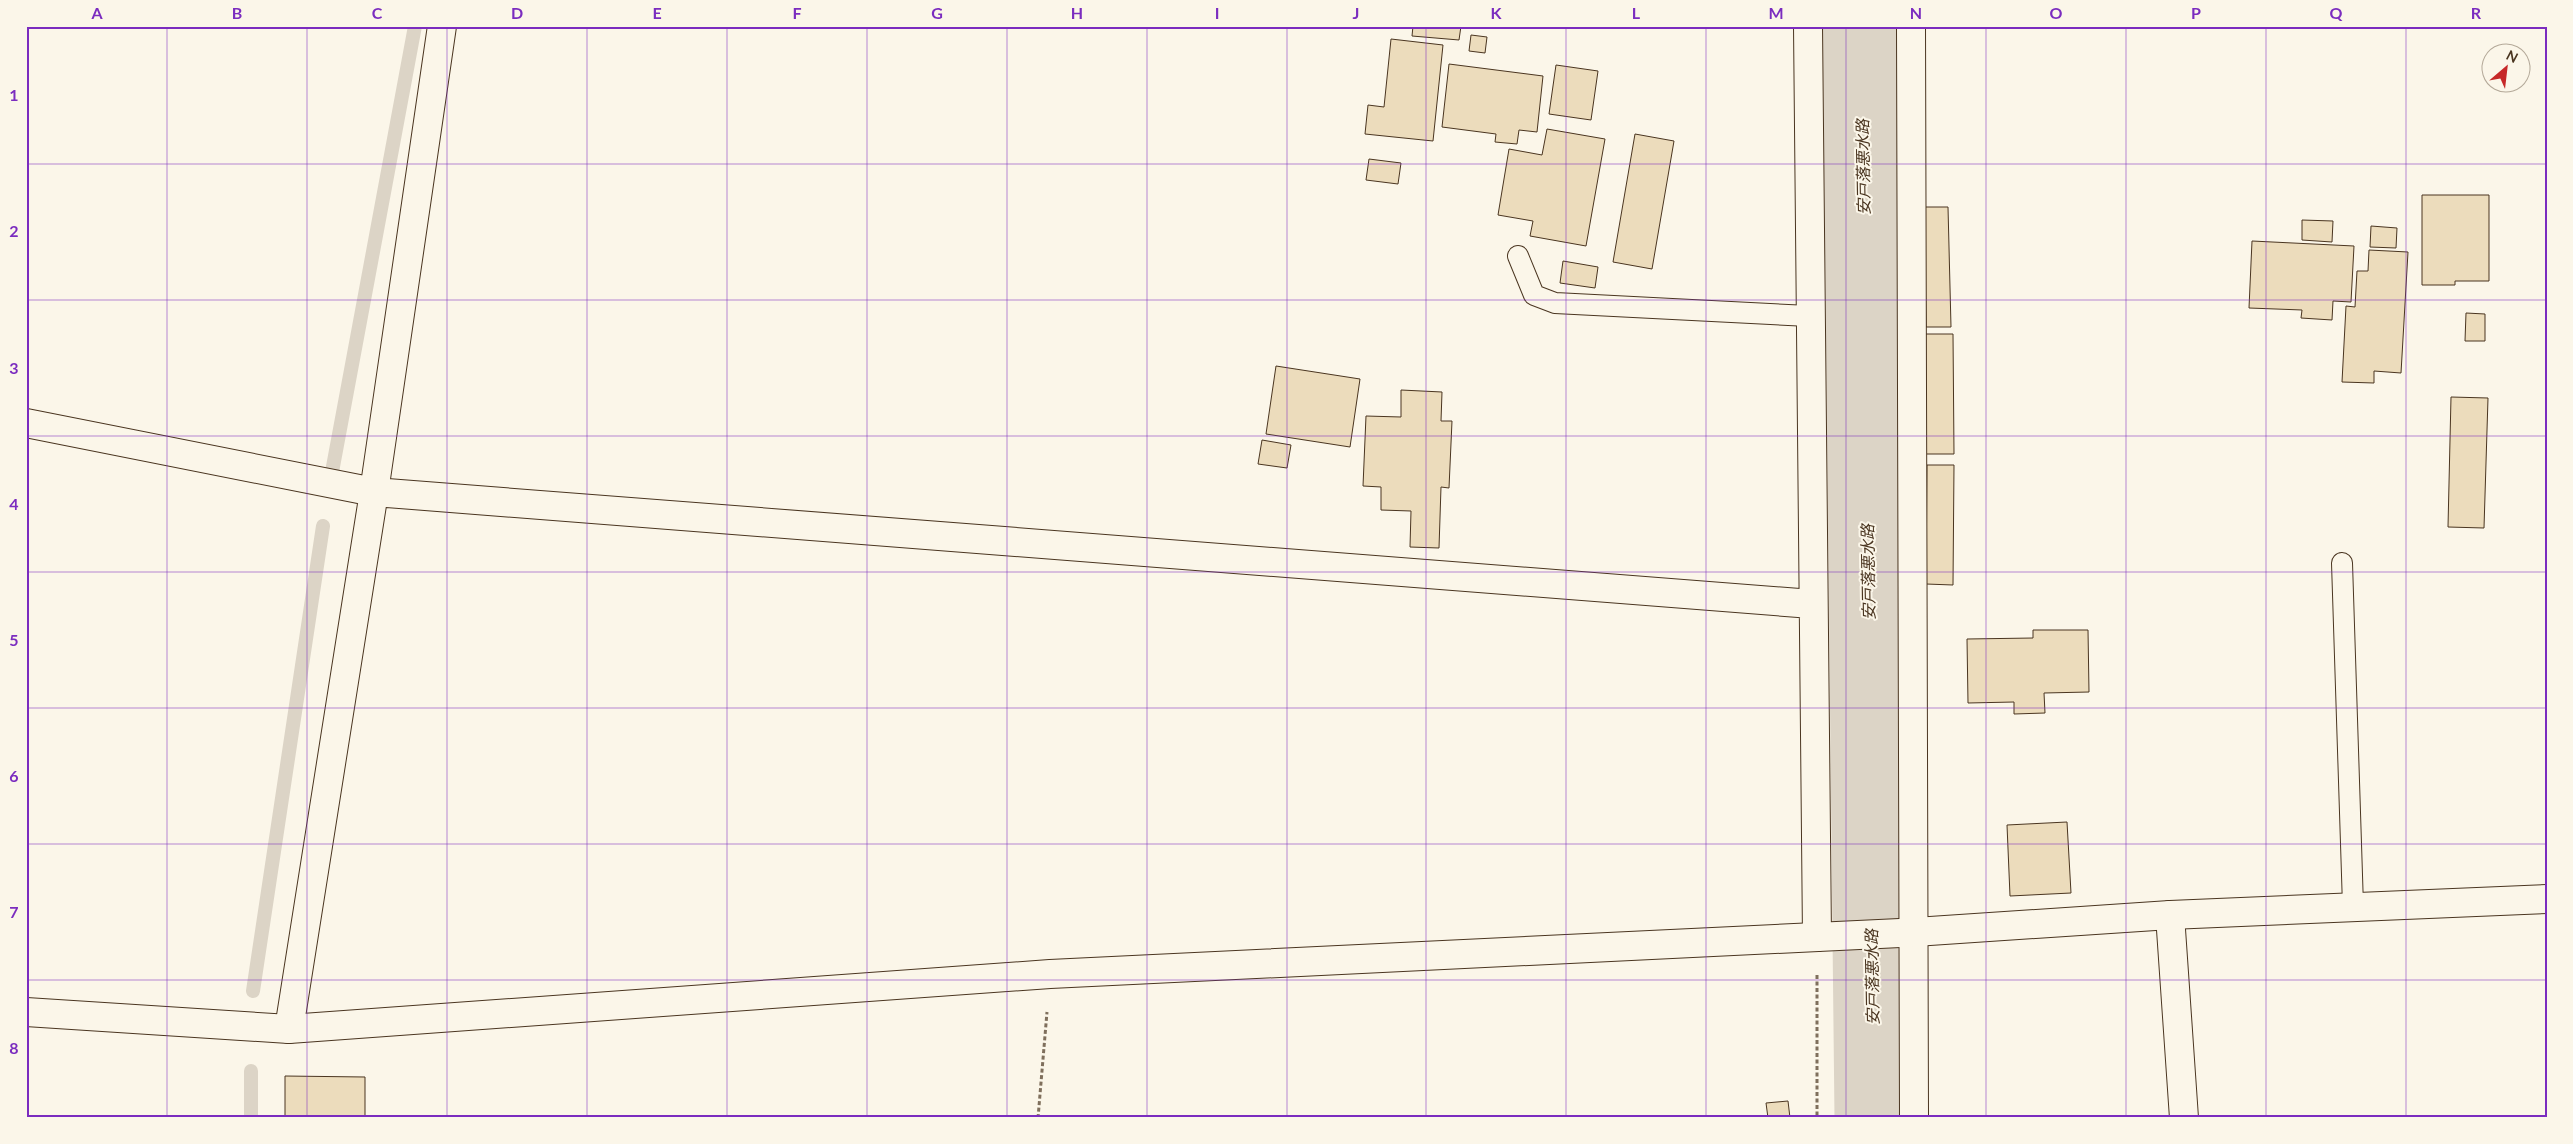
<svg xmlns="http://www.w3.org/2000/svg" width="2573" height="1144" font-family="Lato,'Noto Sans JP',sans-serif">
  <rect width="100%" height="100%" fill="#fbf6e9"/>
  <g fill="none" stroke-linecap="round" stroke-linejoin="round">
    <path stroke="#dcd4c6" stroke-width="14" d="M 332,472 L 415,26
      M 253,991 L 323,526
      M 251,1071 L 251,1118"/>
    <path stroke="#dcd4c6" stroke-width="79" d="M 1862,26 L 1874,1118"/>
  </g>
  <path fill="#ecdcbc" stroke="#4a3520" d="M 1413,26 L 1461,26 L 1459,40 L 1412,36 Z
    M 1471,35 L 1487,37 L 1485,53 L 1469,51 Z
    M 1391,39 L 1443,45 L 1433,141 L 1365,134 L 1368,105 L 1384,107 Z
    M 1449,64 L 1543,76 L 1537,132 L 1519,130 L 1517,144 L 1495,142 L 1496,134 L 1442,127 Z
    M 1556,65 L 1598,71 L 1591,120 L 1549,114 Z
    M 1547,129 L 1605,139 L 1586,246 L 1530,236 L 1533,221 L 1498,215 L 1509,149 L 1542,155 Z
    M 1635,134 L 1674,141 L 1652,269 L 1613,262 Z
    M 1369,159 L 1401,163 L 1398,184 L 1366,180 Z
    M 2422,195 L 2489,195 L 2489,281 L 2455,281 L 2455,285 L 2422,285 Z
    M 1924,207 L 1948,207 L 1951,327 L 1926,327 Z
    M 2302,220 L 2333,221 L 2332,242 L 2302,240 Z
    M 2371,226 L 2397,228 L 2396,248 L 2370,247 Z
    M 2252,241 L 2354,246 L 2351,302 L 2333,301 L 2332,320 L 2301,318 L 2302,310 L 2249,308 Z
    M 2369,250 L 2408,252 L 2401,373 L 2374,371 L 2374,383 L 2342,382 L 2346,306 L 2355,307 L 2357,271 L 2368,271 Z
    M 1563,261 L 1598,267 L 1595,288 L 1560,283 Z
    M 2466,313 L 2485,314 L 2485,341 L 2465,341 Z
    M 1925,334 L 1953,334 L 1954,454 L 1926,454 Z
    M 1276,366 L 1360,379 L 1350,447 L 1266,434 Z
    M 1401,390 L 1442,392 L 1441,421 L 1452,421 L 1449,488 L 1441,487 L 1439,548 L 1410,547 L 1411,511 L 1381,510 L 1381,487 L 1363,486 L 1366,416 L 1401,417 Z
    M 2451,397 L 2488,398 L 2484,528 L 2448,527 Z
    M 1262,440 L 1291,445 L 1287,468 L 1258,464 Z
    M 1927,465 L 1954,465 L 1953,585 L 1926,584 Z
    M 2033,630 L 2088,630 L 2089,692 L 2044,693 L 2045,713 L 2014,714 L 2014,702 L 1968,703 L 1967,639 L 2033,638 Z
    M 2067,822 L 2071,893 L 2010,896 L 2007,825 Z
    M 285,1076 L 365,1077 L 365,1118 L 285,1118 Z
    M 1788,1101 L 1790,1118 L 1768,1118 L 1766,1103 Z"/>
  <g fill="none" stroke-linecap="round" stroke-linejoin="round">
    <defs>
      <path id="lane" d="M 1518,256 L 1534,295 L 1555,303 L 1809,316
        M 2342,563 L 2353,906"/>
      <path id="street" d="M 1808,26 L 1817,937
        M 1911,26 L 1914,1118
        M 26,423 L 374,492 L 1812,604
        M 2170,915 L 2184,1118
        M 289,1029 L 374,492 L 442,26"/>
      <path id="secondary" d="M 26,1012 L 289,1029 L 1050,974 L 1900,933 L 2170,915 L 2547,899"/>
    </defs>
    <use href="#lane" stroke="#4a3520" stroke-width="22"/>
    <use href="#street" stroke="#4a3520" stroke-width="30"/>
    <use href="#secondary" stroke="#4a3520" stroke-width="30"/>
    <path stroke="#7f6f5c" stroke-width="3" stroke-dasharray="4 2.5" stroke-linecap="butt" d="M 1817,975 L 1817,1118
      M 1038,1118 L 1047,1012"/>
    <use href="#lane" stroke="#fbf6e9" stroke-width="20"/>
    <use href="#street" stroke="#fbf6e9" stroke-width="28"/>
    <use href="#secondary" stroke="#fbf6e9" stroke-width="28"/>
  </g>
  <path fill="none" stroke="#7b2cbf" stroke-width="1" stroke-opacity="0.55" d="M 167,26 L 167,1118M 307,26 L 307,1118M 447,26 L 447,1118M 587,26 L 587,1118M 727,26 L 727,1118M 867,26 L 867,1118M 1007,26 L 1007,1118M 1147,26 L 1147,1118M 1287,26 L 1287,1118M 1426,26 L 1426,1118M 1566,26 L 1566,1118M 1706,26 L 1706,1118M 1846,26 L 1846,1118M 1986,26 L 1986,1118M 2126,26 L 2126,1118M 2266,26 L 2266,1118M 2406,26 L 2406,1118M 26,164 L 2547,164M 26,300 L 2547,300M 26,436 L 2547,436M 26,572 L 2547,572M 26,708 L 2547,708M 26,844 L 2547,844M 26,980 L 2547,980"/>
  <g text-anchor="middle" stroke-width="4" stroke-linejoin="round" paint-order="stroke">
    <g font-size="16" font-style="italic" fill="#4a3520" stroke="#fbf6e9">
      <text transform="translate(1863 167) rotate(-91)" y="6">安戸落悪水路</text>
      <text transform="translate(1868 572) rotate(-91)" y="6">安戸落悪水路</text>
      <text transform="translate(1872 977) rotate(-91)" y="6">安戸落悪水路</text>
    </g>
  </g>
  <rect width="2573" height="1144" fill="none" stroke="#fbf6e9" stroke-width="55"/>
  <g transform="translate(2506 68) rotate(28)"><circle r="24" fill="#fbf6e9" stroke="#b4a999"/>
  <path d="M0-4L9 19L0 12L-9 19Z" fill="#c62828"/>
  <text y="-8" font-size="14" font-weight="bold" text-anchor="middle" fill="#4a3520">N</text>
  </g>
  <rect x="28" y="28" width="2518" height="1088" fill="none" stroke="#7b2cbf" stroke-width="2"/>
  <g font-size="16" text-anchor="middle" font-weight="bold" fill="#7b2cbf">
    <text x="97" y="19">A</text>
    <text x="237" y="19">B</text>
    <text x="377" y="19">C</text>
    <text x="517" y="19">D</text>
    <text x="657" y="19">E</text>
    <text x="797" y="19">F</text>
    <text x="937" y="19">G</text>
    <text x="1077" y="19">H</text>
    <text x="1217" y="19">I</text>
    <text x="1356" y="19">J</text>
    <text x="1496" y="19">K</text>
    <text x="1636" y="19">L</text>
    <text x="1776" y="19">M</text>
    <text x="1916" y="19">N</text>
    <text x="2056" y="19">O</text>
    <text x="2196" y="19">P</text>
    <text x="2336" y="19">Q</text>
    <text x="2476" y="19">R</text>
    <text x="14" y="101">1</text>
    <text x="14" y="237">2</text>
    <text x="14" y="374">3</text>
    <text x="14" y="510">4</text>
    <text x="14" y="646">5</text>
    <text x="14" y="782">6</text>
    <text x="14" y="918">7</text>
    <text x="14" y="1054">8</text>
  </g>
</svg>
